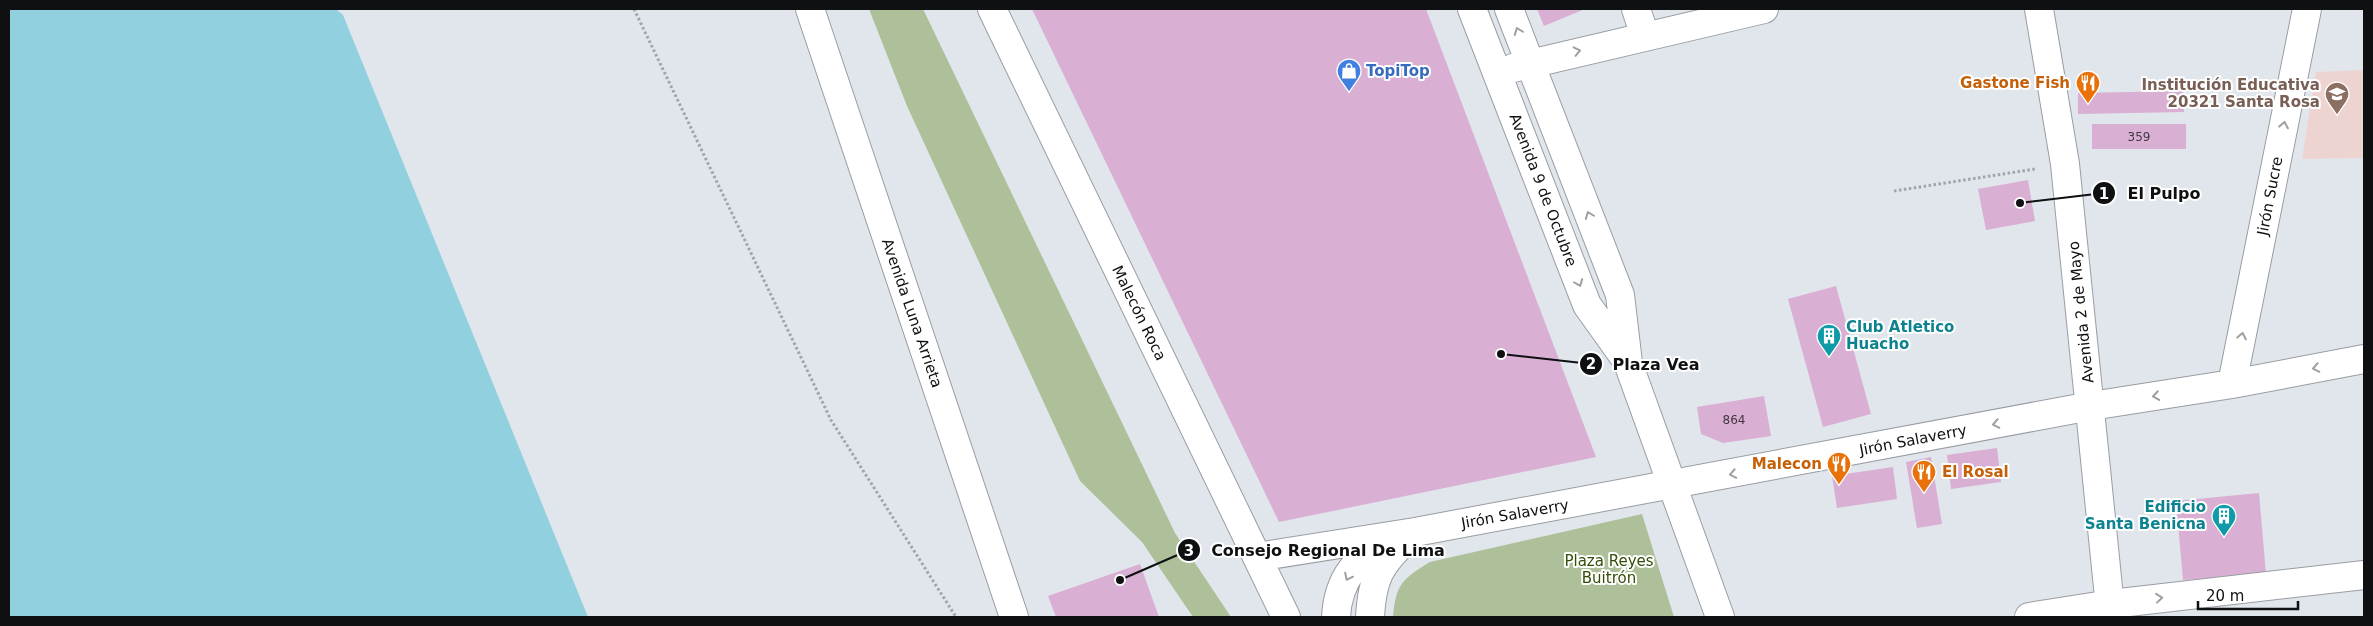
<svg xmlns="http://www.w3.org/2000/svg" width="2373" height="626" font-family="'DejaVu Sans',sans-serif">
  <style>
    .education { fill: #eed4d1 }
    .green { fill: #adc099 }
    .water { fill: #91d1df }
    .building { fill: #d9afd3 }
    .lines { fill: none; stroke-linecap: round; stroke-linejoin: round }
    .minor-casing { stroke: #999da3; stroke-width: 30 }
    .path { stroke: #a1a5aa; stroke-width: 3; stroke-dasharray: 2.5 2.5; stroke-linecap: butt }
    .minor { stroke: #fff; stroke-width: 28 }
    .oneway { stroke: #9f9fa0 }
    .labels { text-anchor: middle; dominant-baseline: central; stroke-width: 4; stroke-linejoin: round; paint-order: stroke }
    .number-label { font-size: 12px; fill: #423842 }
    .shop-label { font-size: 15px; font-weight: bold; fill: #366cbe; stroke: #fff; text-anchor: start }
    .food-label { font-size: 15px; font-weight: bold; fill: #c56008; stroke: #fff; text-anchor: end }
    .education-label { font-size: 15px; font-weight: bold; fill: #785e54; stroke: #fff; text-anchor: end }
    .street-label { font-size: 15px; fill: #0f1012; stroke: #fff }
    .culture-label { font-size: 15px; font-weight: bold; fill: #0d838f; stroke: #fff; text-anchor: start }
    .park-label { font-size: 15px; fill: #334d06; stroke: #fff }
    .leader { fill: none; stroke: #0f1012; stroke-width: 2 }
    .callout-dot { fill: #0f1012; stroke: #fff; stroke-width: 2 }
    .mark-label { font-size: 15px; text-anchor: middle; font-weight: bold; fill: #fff }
    .callout-label { font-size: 16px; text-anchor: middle; font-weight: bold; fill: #0f1012; stroke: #fff; stroke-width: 4; stroke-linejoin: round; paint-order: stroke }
  </style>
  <rect width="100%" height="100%" fill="#e1e5ec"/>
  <path class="education" d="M2364,70V158L2302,159L2316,72Z"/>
  <path class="green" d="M869,9H923L1175,533L1231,617H1193L1142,542L1080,481L907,106Z
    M1642,514L1674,617H1393C1396,584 1402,579 1430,562Z"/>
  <path class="water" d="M9,9H336L343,15L588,617H9Z"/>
  <path class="building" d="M1032,9H1426L1596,457L1279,522Z
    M1537,9H1585L1544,26Z
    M2183,91L2184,112L2078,114V93Z
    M2092,124H2186V149H2092Z
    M2028,180L2035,221L1986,230L1978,189Z
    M1836,286L1871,414L1823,427L1788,299Z
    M1764,396L1771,436L1723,443L1701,434L1697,407Z
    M1997,448L2001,482L1951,489L1947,455Z
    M1931,457L1942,524L1917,528L1906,462Z
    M1893,467L1897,499L1837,508L1832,476Z
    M2259,493L2266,574L2183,580L2176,501Z
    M1140,564L1159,617H1056L1048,596Z"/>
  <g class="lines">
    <defs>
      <path id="minor" d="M810,9L1014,617
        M992,9L1286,617
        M1472,9L1587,305L1627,361
        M1509,9L1620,295L1628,363L1720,617
        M1636,9L1645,36
        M2039,9L2065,164L2111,617
        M1513,68L1764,9
        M2232,384L2307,9
        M1257,557L1415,532L2091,406L2232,384L2364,359
        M1336,617C1338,579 1358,554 1393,540
        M1370,617C1372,578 1380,564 1408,538
        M2029,617L2111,604L2364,575"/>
    </defs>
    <use href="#minor" class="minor-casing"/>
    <path class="path" d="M634,9L831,420L956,617
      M1894,191L2035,169"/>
    <use href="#minor" class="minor"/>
  </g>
  <defs><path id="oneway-chevron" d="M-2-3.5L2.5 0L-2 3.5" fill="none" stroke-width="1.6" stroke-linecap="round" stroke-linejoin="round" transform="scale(1.25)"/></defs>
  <g class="oneway">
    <use href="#oneway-chevron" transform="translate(1518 31) rotate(-111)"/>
    <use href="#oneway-chevron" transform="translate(1577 51) rotate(-13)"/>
    <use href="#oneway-chevron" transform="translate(2284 125) rotate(-79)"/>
    <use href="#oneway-chevron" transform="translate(1589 215) rotate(-111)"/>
    <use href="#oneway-chevron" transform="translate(1579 283) rotate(69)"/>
    <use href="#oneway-chevron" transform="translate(2242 336) rotate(-79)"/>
    <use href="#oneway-chevron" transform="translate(2316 368) rotate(169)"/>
    <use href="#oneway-chevron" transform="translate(2156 396) rotate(171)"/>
    <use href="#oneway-chevron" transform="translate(1996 424) rotate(169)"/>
    <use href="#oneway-chevron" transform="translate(1733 474) rotate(169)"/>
    <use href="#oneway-chevron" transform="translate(1348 577) rotate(116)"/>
    <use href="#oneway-chevron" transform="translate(2159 598) rotate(-6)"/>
  </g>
  <defs>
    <symbol id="shop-pin" viewBox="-11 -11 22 30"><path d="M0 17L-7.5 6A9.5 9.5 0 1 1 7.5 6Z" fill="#3f7fe0" stroke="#fff"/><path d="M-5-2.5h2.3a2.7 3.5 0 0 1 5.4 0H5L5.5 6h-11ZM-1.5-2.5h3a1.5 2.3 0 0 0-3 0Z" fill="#fff"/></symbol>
    <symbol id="restaurant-pin" viewBox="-11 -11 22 30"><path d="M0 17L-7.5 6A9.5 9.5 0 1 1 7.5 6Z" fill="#e8710a" stroke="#fff"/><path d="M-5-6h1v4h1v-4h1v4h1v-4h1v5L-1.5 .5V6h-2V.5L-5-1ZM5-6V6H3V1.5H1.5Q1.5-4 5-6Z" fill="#fff"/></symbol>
    <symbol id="school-pin" viewBox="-11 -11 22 30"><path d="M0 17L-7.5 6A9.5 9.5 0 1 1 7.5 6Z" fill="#8d6e63" stroke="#fff"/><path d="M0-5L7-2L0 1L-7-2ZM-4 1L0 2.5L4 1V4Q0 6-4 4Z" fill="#fff"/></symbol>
    <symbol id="building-pin" viewBox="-11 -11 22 30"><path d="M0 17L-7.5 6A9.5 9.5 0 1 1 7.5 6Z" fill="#0f9aa8" stroke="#fff"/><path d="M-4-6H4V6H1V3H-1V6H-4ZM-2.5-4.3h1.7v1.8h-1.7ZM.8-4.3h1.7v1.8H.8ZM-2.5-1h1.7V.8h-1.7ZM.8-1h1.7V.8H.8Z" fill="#fff"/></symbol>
  </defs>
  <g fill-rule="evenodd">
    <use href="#shop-pin" x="1335" y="57" width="28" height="38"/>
    <use href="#restaurant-pin" x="2074" y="69" width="28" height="38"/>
    <use href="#school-pin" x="2323" y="80" width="28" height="38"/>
    <use href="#building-pin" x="1815" y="322" width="28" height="38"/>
    <use href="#restaurant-pin" x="1825" y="450" width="28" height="38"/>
    <use href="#restaurant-pin" x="1910" y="458" width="28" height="38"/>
    <use href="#building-pin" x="2210" y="502" width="28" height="38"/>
  </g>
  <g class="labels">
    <g class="number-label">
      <text x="2139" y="137">359</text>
      <text x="1734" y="420">864</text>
    </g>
    <g class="shop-label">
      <text x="1366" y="71">TopiTop</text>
    </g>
    <g class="food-label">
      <text x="2070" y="83">Gastone Fish</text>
      <text x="1822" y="464">Malecon</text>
      <text x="1942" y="472" text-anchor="start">El Rosal</text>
    </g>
    <g class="education-label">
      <text x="2320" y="85">Institución Educativa<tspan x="2320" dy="17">20321 Santa Rosa</tspan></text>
    </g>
    <g class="street-label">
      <text transform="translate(1543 190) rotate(69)">Avenida 9 de Octubre</text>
      <text transform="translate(2270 196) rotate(-79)">Jirón Sucre</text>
      <text transform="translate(2081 312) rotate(-96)">Avenida 2 de Mayo</text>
      <text transform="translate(912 313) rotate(71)">Avenida Luna Arrieta</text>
      <text transform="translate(1139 313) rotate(64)">Malecón Roca</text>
      <text transform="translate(1913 440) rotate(-11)">Jirón Salaverry</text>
      <text transform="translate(1515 514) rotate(-10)">Jirón Salaverry</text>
    </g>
    <g class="culture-label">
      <text x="1846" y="327">Club Atletico<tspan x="1846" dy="17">Huacho</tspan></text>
      <text x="2206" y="507" text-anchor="end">Edificio<tspan x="2206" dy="17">Santa Benicna</tspan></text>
    </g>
    <g class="park-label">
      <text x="1609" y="561">Plaza Reyes<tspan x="1609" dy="17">Buitrón</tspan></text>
    </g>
  </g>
  <path class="leader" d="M2020 203L2104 193M1501 354L1591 364M1120 580L1189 550"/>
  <g class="callout-dot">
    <circle cx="2020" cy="203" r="5"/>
    <circle cx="1501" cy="354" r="5"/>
    <circle cx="1120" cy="580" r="5"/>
    <circle cx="2104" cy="193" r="12"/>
    <circle cx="1591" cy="364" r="12"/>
    <circle cx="1189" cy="550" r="12"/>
  </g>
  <g class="mark-label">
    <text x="2104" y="199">1</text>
    <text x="1591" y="369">2</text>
    <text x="1189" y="556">3</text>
  </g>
  <g class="callout-label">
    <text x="2164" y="199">El Pulpo</text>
    <text x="1656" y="370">Plaza Vea</text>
    <text x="1328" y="556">Consejo Regional De Lima</text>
  </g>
  <rect width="2373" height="626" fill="none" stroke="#0f1012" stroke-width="20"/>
  <path d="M2198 601v8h100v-8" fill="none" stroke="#0f1012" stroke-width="2.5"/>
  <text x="2206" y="601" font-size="15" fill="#0f1012" stroke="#ffffff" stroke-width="4" paint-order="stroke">20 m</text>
</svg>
